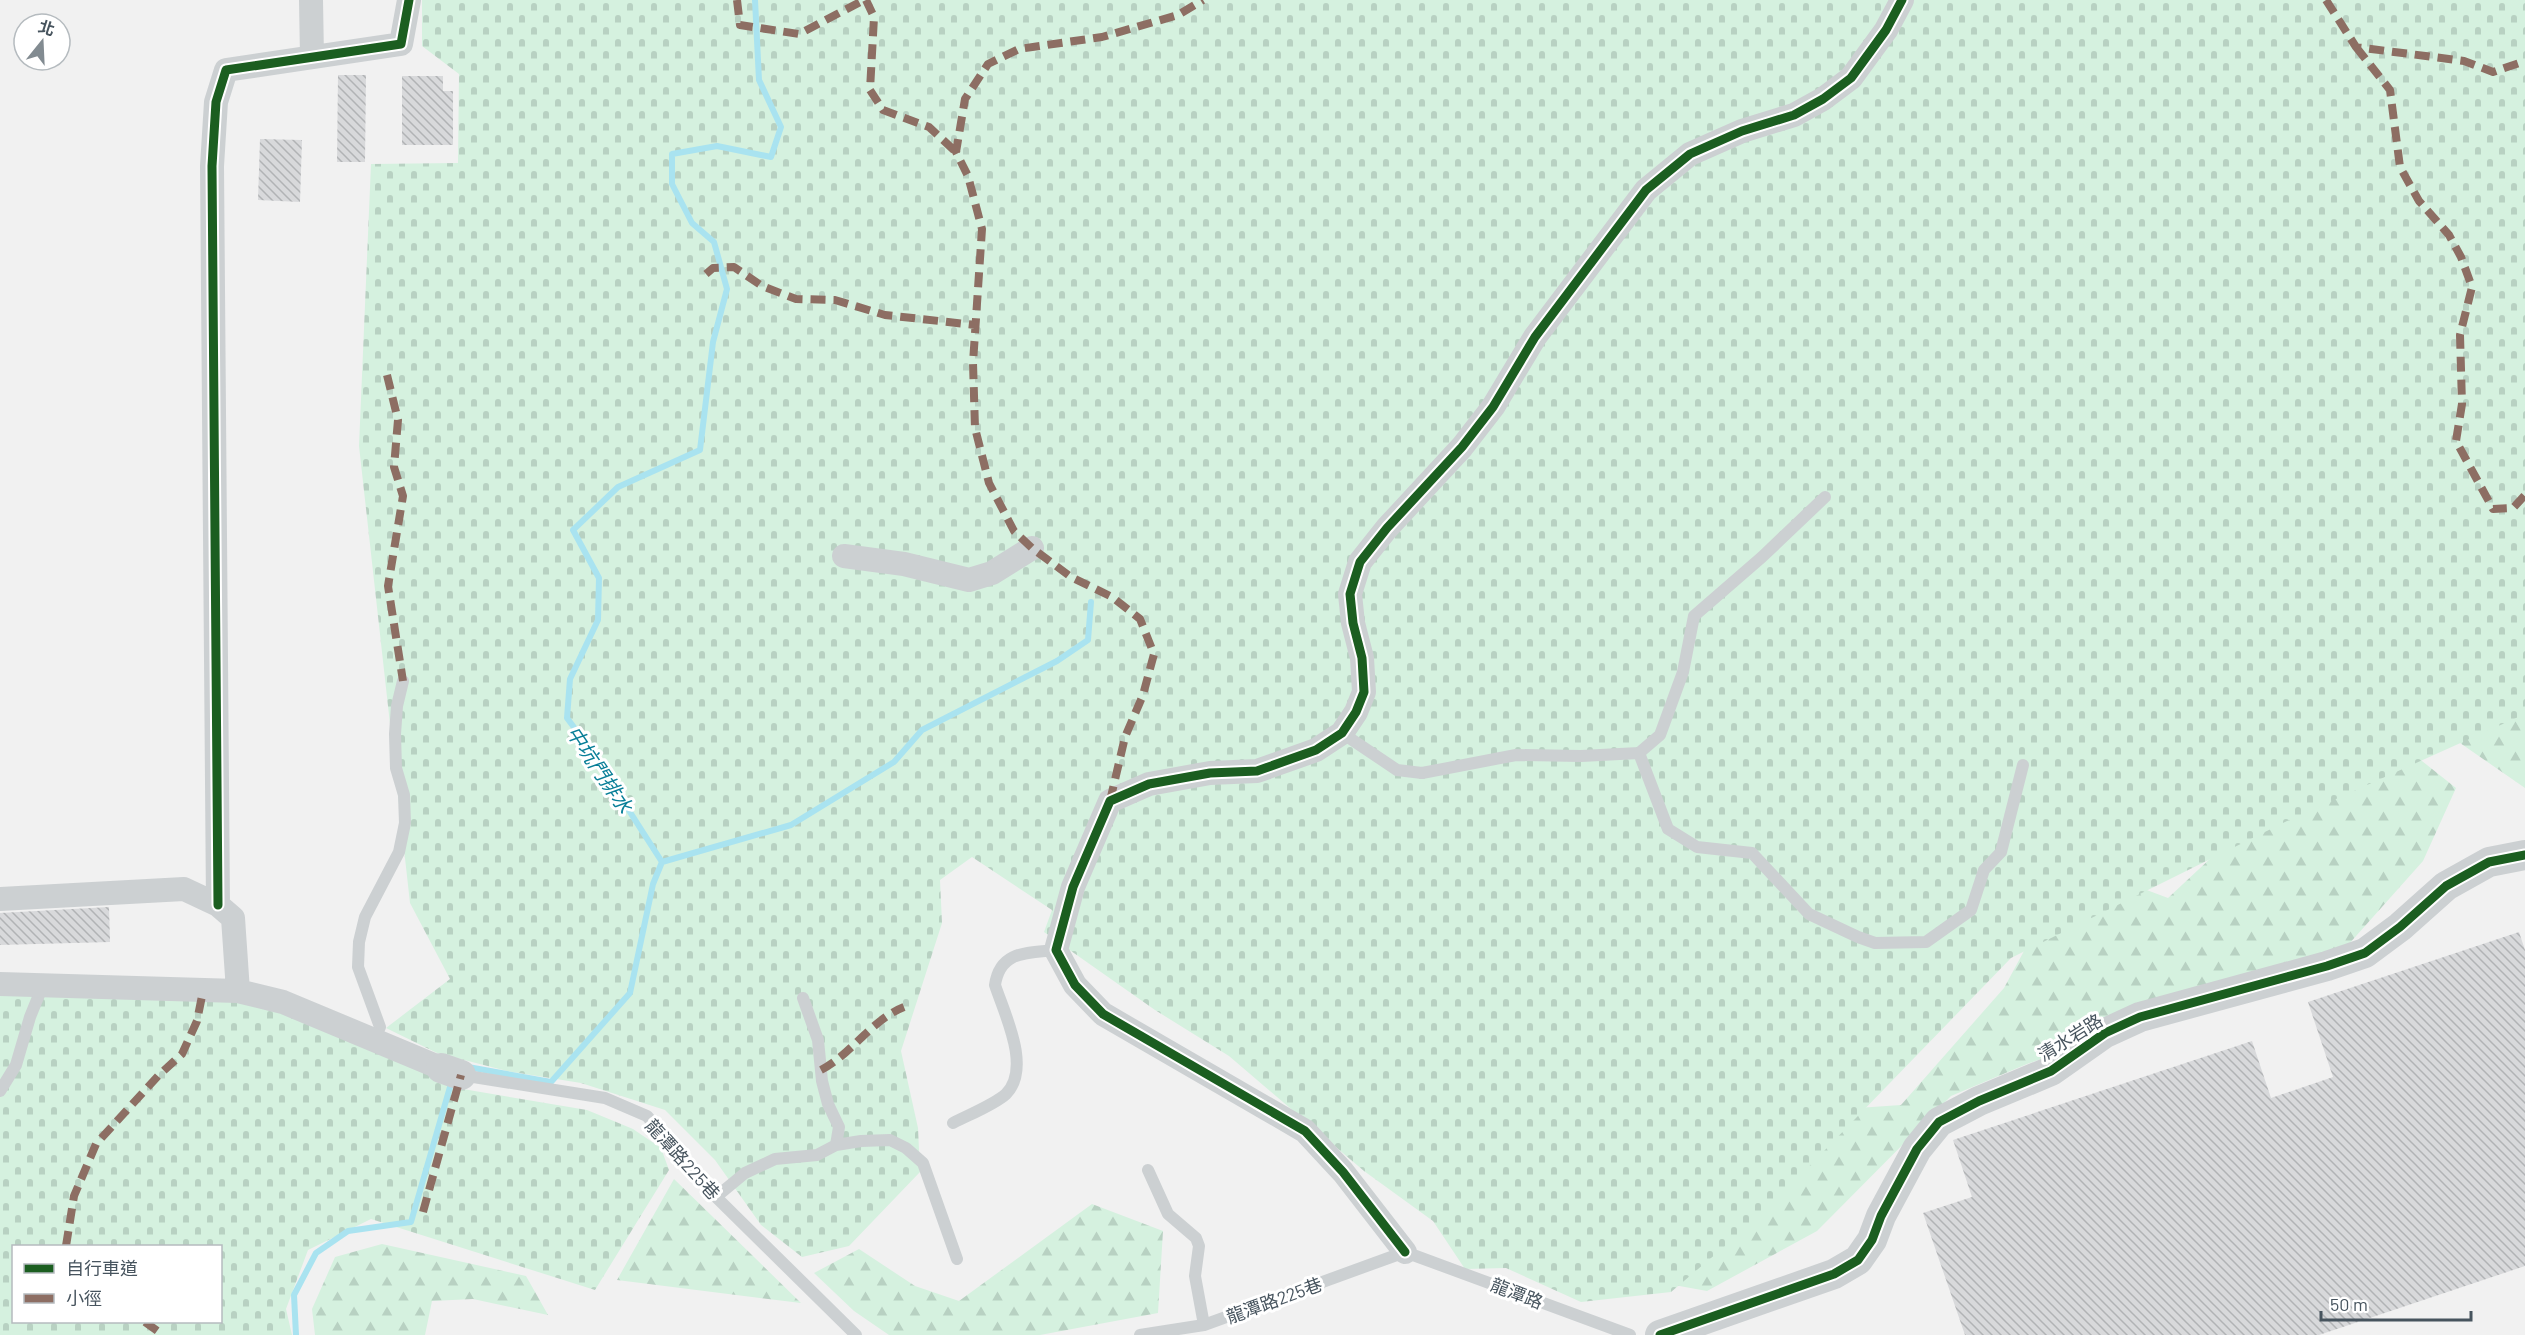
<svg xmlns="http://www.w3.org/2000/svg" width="2525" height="1335" font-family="Barlow,'Noto Sans TC',sans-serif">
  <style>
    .forest { fill: url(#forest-firs) }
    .cemetery { fill: url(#cemetery-stones); fill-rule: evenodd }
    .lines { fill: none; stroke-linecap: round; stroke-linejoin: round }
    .stream { stroke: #a9e3f0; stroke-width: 6 }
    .building { fill: url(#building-back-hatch) }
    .service { stroke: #ccd0d2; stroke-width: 12 }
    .minor { stroke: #ccd0d2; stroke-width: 24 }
    .tertiary { stroke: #ccd0d2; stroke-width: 30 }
    .quiet { stroke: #8d6e63; stroke-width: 8; stroke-dasharray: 15 8; stroke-linecap: butt }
    .cycleway-casing { stroke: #fff; stroke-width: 13 }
    .cycleway { stroke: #1b5e20; stroke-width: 9 }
    .labels { text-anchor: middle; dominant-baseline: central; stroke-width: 6; stroke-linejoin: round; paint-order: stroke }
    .street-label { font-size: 18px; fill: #47545e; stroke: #fff }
    .water-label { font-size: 20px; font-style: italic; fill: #097f98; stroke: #fff }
  </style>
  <defs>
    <pattern id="forest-firs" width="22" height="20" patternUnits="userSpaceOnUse" patternTransform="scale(1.5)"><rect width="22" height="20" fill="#d5f1df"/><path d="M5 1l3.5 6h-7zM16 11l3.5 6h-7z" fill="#b8d1c2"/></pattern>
    <pattern id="cemetery-stones" width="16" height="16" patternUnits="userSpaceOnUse" patternTransform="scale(1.5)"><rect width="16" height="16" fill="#d5f1df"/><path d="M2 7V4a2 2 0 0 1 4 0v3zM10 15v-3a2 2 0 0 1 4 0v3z" fill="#b8d1c2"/></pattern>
    <pattern id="building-back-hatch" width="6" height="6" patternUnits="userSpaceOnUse" patternTransform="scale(1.5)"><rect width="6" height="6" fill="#d8d9db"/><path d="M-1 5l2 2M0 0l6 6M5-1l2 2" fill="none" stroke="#b1b3b5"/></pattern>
  </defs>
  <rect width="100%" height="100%" fill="#f1f1f1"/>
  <path class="forest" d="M2525,667V788L2385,691Z
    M2364,715L2456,788L2423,861L2340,954L2027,1064L1951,1096L1817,1231L1707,1291L1558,1264L1799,1112L1901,1105L2004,988L2072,862L2168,898Z
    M674,1179L801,1303L617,1280Z
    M1092,1204L1163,1231L1158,1313L1040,1335H889L854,1311L814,1273L859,1249L915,1286L959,1301Z
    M382,1244L526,1276L548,1315L473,1299L432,1301L425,1335H315L312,1309L335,1257Z"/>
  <path class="cemetery" d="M422,0H2525V714L2287,821L2011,958L1764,1213L1671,1292L1581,1302L1506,1268L1465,1269L1433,1221L1364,1171L1229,1056L1155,1010L1044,932L1052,910L972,857L940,880L942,923L901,1051L918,1128L920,1172L849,1246L802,1257L761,1225L715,1160L665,1110L581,1083L507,1071L437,1053L386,1028L450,979L410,903L359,446L371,164L458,163L459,74L422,46Z
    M0,984L270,996L457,1088L587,1110L633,1129L661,1148L669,1170L595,1290L371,1219L308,1250L286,1309L292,1335H0ZM14,1246H220V1322H14Z"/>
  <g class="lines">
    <path class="stream" d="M662,862L791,825L894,762L922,730L1057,661L1088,640L1091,602
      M468,1067L551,1082L630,993L653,884L662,862L585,742L567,718L570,679L598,620L599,578L573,530L618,487L700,450L713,342L727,289L714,242L692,223L672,184V154L717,146L771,157L781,127L759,80L755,0
      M296,1335L294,1295L316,1253L348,1231L411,1222L452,1080"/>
  </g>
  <path class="building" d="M338,75H366L365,162H337Z
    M402,76H443V91H453V145H402Z
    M260,139L302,140L300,202L258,200Z
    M109,907L110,942L0,945V913Z
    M2519,932L2525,950V1266L2319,1335H1965L1923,1213L1972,1197L1953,1140L2252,1041L2271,1098L2333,1077L2308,1002Z"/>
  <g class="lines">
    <path class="service" d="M1342,733L1397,770L1422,773L1516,755L1581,756L1639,753L1660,735L1683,672L1694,616L1762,557L1825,497
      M1639,753L1668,829L1697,847L1752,853L1809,914L1858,937L1875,943L1926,942L1971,910L1984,870L2001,852L2023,765
      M374,1041L380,1027L358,967L359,942L365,917L399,852L405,823L404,795L396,768L395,734L397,706L403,681
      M461,1075L605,1098L647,1116L716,1197L856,1335
      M0,1091L16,1065L30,1017L43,985
      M953,1123C968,1115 994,1105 1006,1094C1032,1068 1004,1013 995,985C1000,950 1028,953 1056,950
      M836,1145L861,1141L890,1140L906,1148L923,1163L957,1259
      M1148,1170L1168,1214L1196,1238L1199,1246L1195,1276L1204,1325
      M716,1197L745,1173L775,1159L817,1155L836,1145L839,1127L828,1104L822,1081L818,1040L803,998
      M1140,1335L1204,1325L1405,1252L1630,1335"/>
    <path class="minor" d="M311,0L312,57
      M844,556L904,564L969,580L992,573L1032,548
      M0,899L184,889L218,905L233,918L238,991
      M218,905L212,166L216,102L226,70L401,44L409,0
      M0,984L238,991L283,1002L441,1068
      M1405,1252L1343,1172L1305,1131L1103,1014L1075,985L1056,950L1073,887L1110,801L1149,784L1210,773L1257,771L1316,750L1342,733L1356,712L1364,692L1362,658L1353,623L1350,594L1360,562L1387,528L1462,447L1493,407L1535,337L1646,190L1690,154L1742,131L1794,115L1823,99L1851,78L1886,30L1902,0"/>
    <path class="tertiary" d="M441,1068L461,1075
      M1660,1335L1834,1274L1858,1260L1872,1240L1881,1216L1917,1149L1939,1122L1979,1101L2051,1071L2105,1033L2140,1017L2327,966L2365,953L2400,927L2446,886L2489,862L2525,855"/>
    <path class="quiet" d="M737,0L740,25L799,34L864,0
      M866,0L874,17L870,90L883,110L929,127L956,152
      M2326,0L2356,47L2464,61L2493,72L2525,61
      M2356,47L2390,90L2400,167L2419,201L2449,235L2461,257L2472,287L2460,335L2462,404L2456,441L2493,509L2513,508L2525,495
      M706,274L713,268L734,267L762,286L796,299L835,300L885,315L975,325
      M387,375L398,420L394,467L403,496L388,586L403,681
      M1110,801L1125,737L1143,695L1154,654L1140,619L1112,597L1071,577L1032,548L1014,531L989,483L975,428L973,363L982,229L968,176L956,152L965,99L988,64L1019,49L1102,37L1178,15L1203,0
      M821,1070C852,1054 871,1020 904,1007
      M423,1212L461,1075
      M66,1246L74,1196L96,1144L158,1076L182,1054L197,1021L203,991
      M145,1322L163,1335"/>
    <defs>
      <path id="cycleway" d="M218,905L212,166L216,102L226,70L401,44L409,0
        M1405,1252L1343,1172L1305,1131L1103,1014L1075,985L1056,950L1073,887L1110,801L1149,784L1210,773L1257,771L1316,750L1342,733L1356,712L1364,692L1362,658L1353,623L1350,594L1360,562L1387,528L1462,447L1493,407L1535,337L1646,190L1690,154L1742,131L1794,115L1823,99L1851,78L1886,30L1902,0
        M1660,1335L1834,1274L1858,1260L1872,1240L1881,1216L1917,1149L1939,1122L1979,1101L2051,1071L2105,1033L2140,1017L2327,966L2365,953L2400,927L2446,886L2489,862L2525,855"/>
    </defs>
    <use href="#cycleway" class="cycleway-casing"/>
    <use href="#cycleway" class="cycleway"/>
  </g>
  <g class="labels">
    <g class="street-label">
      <text transform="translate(2070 1037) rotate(-32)">清水岩路</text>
      <text transform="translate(683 1159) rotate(48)">龍潭路225巷</text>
      <text transform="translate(1517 1293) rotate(21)">龍潭路</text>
      <text transform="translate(1274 1300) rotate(-20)">龍潭路225巷</text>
    </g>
    <g class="water-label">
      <text transform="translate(600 769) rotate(56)">中坑門排水</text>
    </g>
  </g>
  <rect x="12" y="1245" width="210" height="78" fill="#ffffff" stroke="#b5bbbf" stroke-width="1.5"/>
  <rect x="24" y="1264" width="30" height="9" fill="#1b5e20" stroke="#b5bbbf" stroke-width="1.5"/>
  <text x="66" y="1275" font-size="18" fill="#47545e">自行車道</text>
  <rect x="24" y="1294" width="30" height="9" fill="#8d6e63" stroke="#b5bbbf" stroke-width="1.5"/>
  <text x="66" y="1305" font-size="18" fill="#47545e">小徑</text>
  <g transform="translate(42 42) rotate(18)"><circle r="28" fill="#ffffff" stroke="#b5bbbf" stroke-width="1.5"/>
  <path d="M0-4.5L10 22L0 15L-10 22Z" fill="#828b91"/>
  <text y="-9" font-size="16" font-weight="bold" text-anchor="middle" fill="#47545e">北</text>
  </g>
  <path d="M2321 1311v9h150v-9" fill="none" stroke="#47545e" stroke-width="3"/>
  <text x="2330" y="1311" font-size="18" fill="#47545e" stroke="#ffffff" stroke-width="4.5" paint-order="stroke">50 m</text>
</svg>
